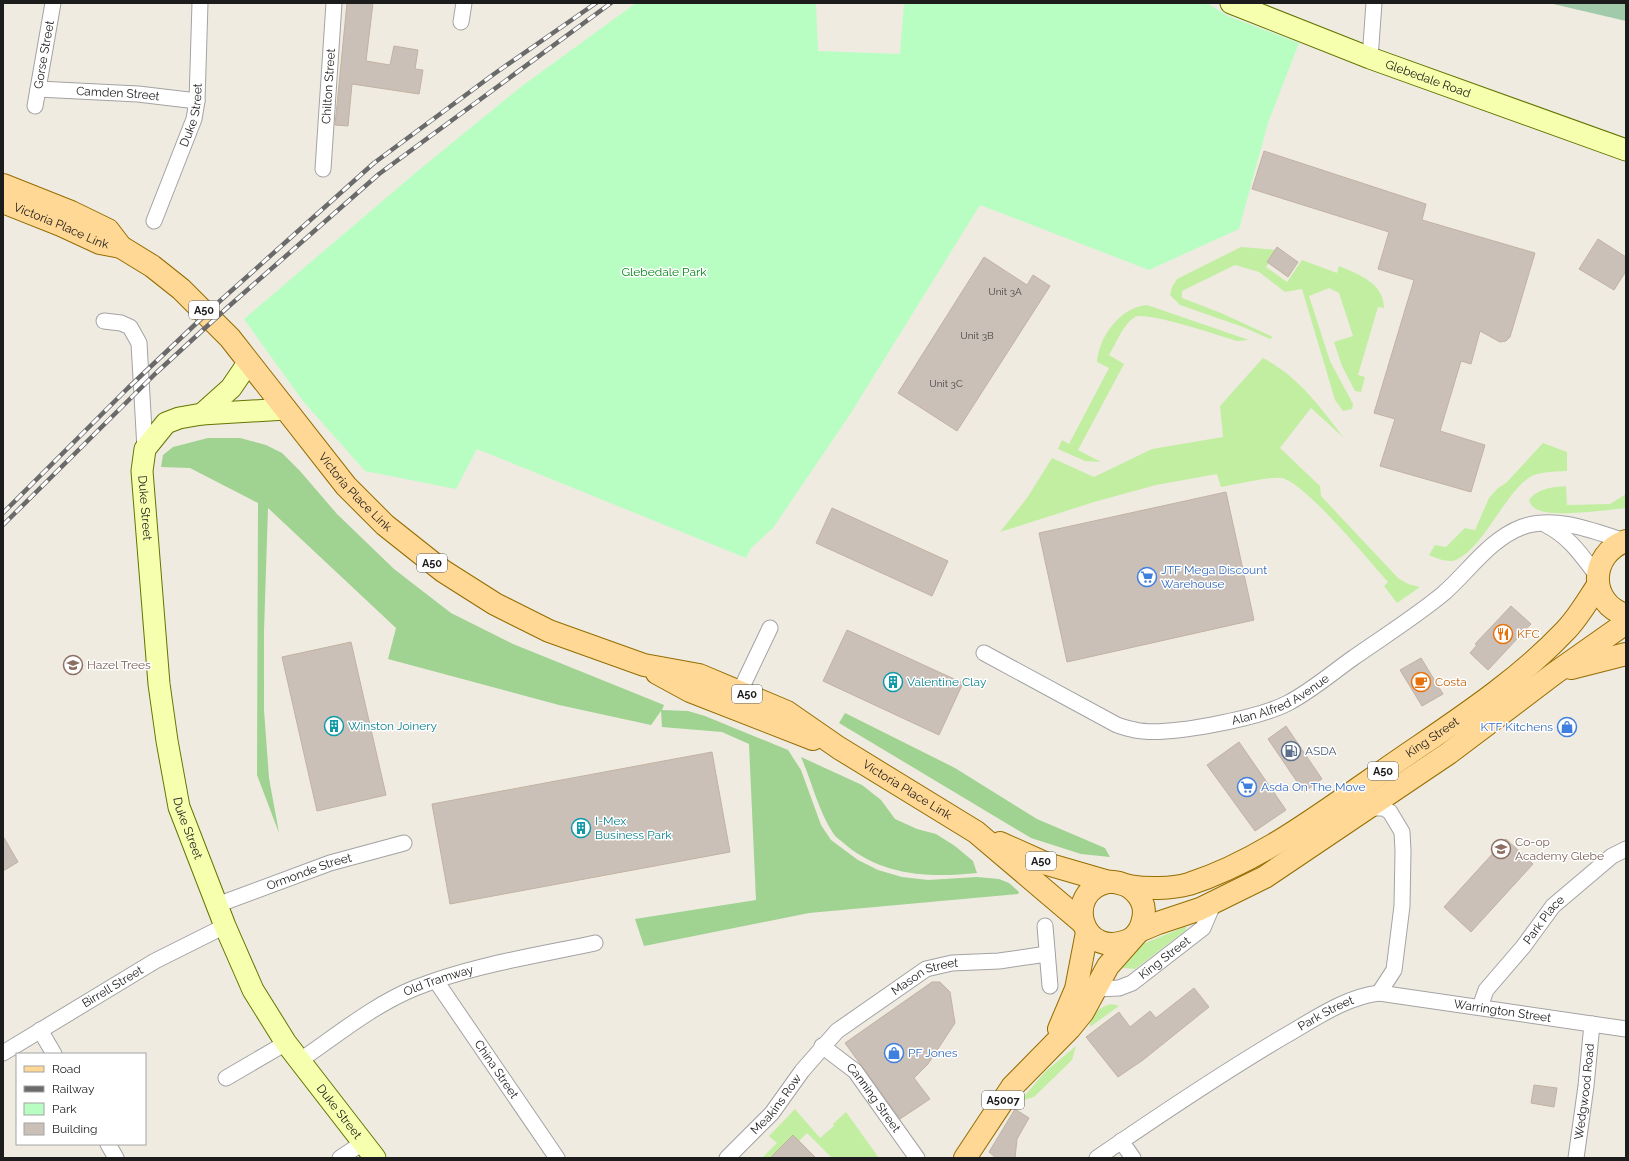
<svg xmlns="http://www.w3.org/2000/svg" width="1629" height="1161" font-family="Raleway,sans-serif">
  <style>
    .grass { fill: #c2eea1 }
    .forest { fill: #a0d291 }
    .cemetery { fill: #a0caa9 }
    .park { fill: #b8fec2 }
    .building { fill: #cbc0b7; stroke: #c2b2a2 }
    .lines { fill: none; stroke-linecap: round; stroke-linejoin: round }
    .street-casing { stroke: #a3a3a3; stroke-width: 17 }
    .secondary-casing { stroke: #627600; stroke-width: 23 }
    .primary-casing { stroke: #946d00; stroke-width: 24 }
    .street { stroke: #fff; stroke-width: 15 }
    .secondary { stroke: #f6ffae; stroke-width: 21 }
    .primary { stroke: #ffd895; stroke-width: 22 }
    .rail-casing { stroke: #6a6a6a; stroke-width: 4.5 }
    .rail { stroke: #fff; stroke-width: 3; stroke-dasharray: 9; stroke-linecap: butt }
    .labels { text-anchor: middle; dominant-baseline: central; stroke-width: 3; stroke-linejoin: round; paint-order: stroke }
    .number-label { font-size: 10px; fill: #484543 }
    .shield { fill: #fff; stroke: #606060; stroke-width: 1 }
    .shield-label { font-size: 11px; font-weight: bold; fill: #1c1c1c }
    .street-label { font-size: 12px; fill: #1c1c1c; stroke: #fff }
    .park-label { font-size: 12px; fill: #018315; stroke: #fff }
    .shop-label { font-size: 12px; fill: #366cbe; stroke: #fff; text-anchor: start }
    .food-label { font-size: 12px; fill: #c56008; stroke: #fff; text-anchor: start }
    .education-label { font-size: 12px; fill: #785e54; stroke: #fff; text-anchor: start }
    .culture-label { font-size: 12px; fill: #0d838f; stroke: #fff; text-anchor: start }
    .service-label { font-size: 12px; fill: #4e5e75; stroke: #fff; text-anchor: start }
  </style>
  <rect width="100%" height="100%" fill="#efebe1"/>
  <path class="grass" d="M1241,247L1277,250L1266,267L1287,282L1302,260L1337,273L1339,266C1358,274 1384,283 1384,308L1378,307L1358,375L1365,377L1361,392L1355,391L1342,366L1334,342L1353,336L1339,293L1329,288L1309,296L1330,361L1353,404L1352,409L1343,411L1335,400L1302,289L1285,292L1259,272L1235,265L1182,291V298L1221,313L1273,337L1270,339L1243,327L1180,305L1170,295L1172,287L1177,279Z
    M1147,305L1249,340L1237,341C1220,336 1147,311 1135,317C1123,324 1116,344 1109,355L1124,364L1078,450L1101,462L1085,461L1058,449L1062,440L1069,444L1109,368L1097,362C1099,337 1120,307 1147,305Z
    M1263,358C1299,377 1320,407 1344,438L1311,408L1280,448L1320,486L1321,496L1398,578L1408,584L1420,587L1397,603L1384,586L1388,582C1370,562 1304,481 1281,478C1272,476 1233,485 1221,487L1217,474L1156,485L1094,502L1000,532L1027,498L1052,458L1094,477L1152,449L1223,437L1220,406Z
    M1543,443L1567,452V471C1555,472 1540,471 1530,477C1504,494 1484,547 1456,560C1447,563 1436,558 1429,555L1435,545L1446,547L1465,528L1475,530L1489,498L1497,489L1507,482Z
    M1566,486L1567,505L1610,504L1626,494V508C1607,510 1551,518 1536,509C1532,507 1530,504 1529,500C1538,488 1553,487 1566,486Z
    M1184,927H1186V930L1135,969L1115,967L1138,946Z
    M1112,1004L1119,1006L1090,1027C1090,1015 1100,1006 1112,1004Z
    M1076,1046L1072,1060L1034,1097L1020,1101L1046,1071Z
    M795,1109L820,1138L834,1126L833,1124L846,1112L879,1158H832L807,1133L799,1141L793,1135L770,1158H762L777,1143L769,1136Z"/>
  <path class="forest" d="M208,438H240L266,445L282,453L300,471L337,514L394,569L451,613L513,644L664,705L662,710L688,711L705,716L788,750L801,770L821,825L831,840L858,860L878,870L902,877L928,880L977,877L999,879L1009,883L1019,892L1018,894L809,913L644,946L635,919L756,900L749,744L722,732L662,727L661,711L651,725L559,705L388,659L396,628L268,508L264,631V710L269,778L279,833L257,775L258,503L190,468L161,467L163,455L173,447Z
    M845,713L955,768L1037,819L1105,848L1110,857L1081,854L1031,838L839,723Z
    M801,757L862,785L881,800L895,819L917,829L936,834L955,846L973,861L977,873C931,878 883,876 846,845C842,841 836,838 833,833C818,810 812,782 801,757Z"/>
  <path class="cemetery" d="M1549,3H1626V21Z"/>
  <path class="park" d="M636,3H816L818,51L900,54L904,3H1207L1228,16L1299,43L1268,123L1239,229L1149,270L980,205L849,416L773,528L751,548L746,558L477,449L456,489L365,471L303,401L244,319L420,169L522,86Z"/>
  <path class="building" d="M347,3H373L366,61L390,65L394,46L418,50L415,69L423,70L419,94L352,84L348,126L335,125Z
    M1264,151L1426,204L1422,220L1535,253L1510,337L1506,341L1500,342L1480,331L1471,364L1461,361L1440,431L1485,445L1471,492L1380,466L1395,419L1374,413L1414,280L1378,269L1389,232L1252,189Z
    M1598,239L1626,257V271L1614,290L1579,269Z
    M1277,247L1298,262L1288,277L1267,262Z
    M984,257L1027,285L1033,275L1050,286L957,431L898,393Z
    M1226,492L1254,620L1067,662L1039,533Z
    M832,508L948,561L932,596L816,543Z
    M1511,606L1531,624L1488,670L1470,653L1477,645L1475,644Z
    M847,630L963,683L939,735L823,681Z
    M351,642L386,795L317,811L282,657Z
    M1421,658L1443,694L1422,706L1400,670Z
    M1286,726L1322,779L1304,792L1268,739Z
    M1239,742L1286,810L1255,831L1207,765Z
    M712,752L730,852L450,904L432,804Z
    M3,836L18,862L3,871Z
    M1506,839L1533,864L1471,932L1444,907Z
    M932,982H940L950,992L955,1023L928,1064L914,1078L930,1099L900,1119L845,1043Z
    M1194,988L1209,1007L1143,1060L1118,1077L1086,1037L1119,1012L1130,1027L1150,1011L1156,1018Z
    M1534,1085L1557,1088L1554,1107L1531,1103Z
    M1015,1109L1029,1118L1017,1139L1015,1158H996L989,1152Z
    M793,1135L816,1158H770Z"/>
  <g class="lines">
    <defs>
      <g id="street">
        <path d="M461,22L464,3"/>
        <path d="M1370,58L1374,3"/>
        <path id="s1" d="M38,89L138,94L197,101"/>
        <path id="s2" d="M35,106L53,3"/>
        <path id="s3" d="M323,169L334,3"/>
        <path id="s4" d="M154,221L194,119L197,101L200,3"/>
        <path d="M104,321L121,323L130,327L139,343L145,449"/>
        <path d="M1546,525C1570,537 1582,556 1598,577"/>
        <path id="s5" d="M984,653L1117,725C1123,727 1129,729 1135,730C1167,737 1259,718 1288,703C1311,691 1332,673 1353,658C1383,637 1415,617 1444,593C1469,571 1490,539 1522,527C1556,515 1593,531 1625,541"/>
        <path d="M740,691L770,628"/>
        <path d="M1367,808H1384L1390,812L1402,832L1403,851L1402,906L1394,970L1379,993"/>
        <path id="s6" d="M217,905L330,863L404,843"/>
        <path d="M1045,926L1050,986"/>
        <path id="s7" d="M436,981L557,1158"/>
        <path id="s8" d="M1096,989L1119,988L1132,983L1203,928L1214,902"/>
        <path id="s9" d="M1480,1007L1486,990L1523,947L1553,906L1612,856L1626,849"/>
        <path d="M40,1030L54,1054"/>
        <path id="s10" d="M822,1046L855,1071L917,1158"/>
        <path id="s11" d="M3,1053L155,961L225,926"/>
        <path id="s12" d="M299,1061C336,1036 373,1005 415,988C472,965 535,956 595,943"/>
        <path d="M226,1078L286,1043"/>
        <path d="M1121,1141L1133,1158"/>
        <path d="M108,1144L116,1158"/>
        <path d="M340,1158L364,1142"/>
        <path id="s13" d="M727,1158L772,1113L802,1071L837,1031L926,969L952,963L999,961L1047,954"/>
        <path id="s14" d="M1097,1158C1158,1116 1219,1075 1283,1037C1313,1020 1345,997 1379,993L1626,1029"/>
        <path id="s15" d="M1576,1158L1586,1086L1592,1024"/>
      </g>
      <g id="secondary">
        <path id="s16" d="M1231,3L1370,58L1626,150"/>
        <path id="s17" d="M286,409L202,414L179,418L166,423L145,449L142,471L159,684L167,741L179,807L225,926L253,990L286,1043L375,1158"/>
        <path d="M202,414L231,388L248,363"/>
      </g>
      <g id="primary">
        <path id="s18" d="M3,185L71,212L108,230L121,247L152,266L181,289L230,338L346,486L385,525L443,571L495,604L549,631L644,665L699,675L787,712L839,748L976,832L1082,922"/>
        <path id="s19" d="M3,202L61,225L100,243L121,247"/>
        <path d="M1626,541C1589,554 1588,603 1626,615"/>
        <path d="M1571,668L1626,654"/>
        <path d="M657,673L690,691L813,739"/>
        <path d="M1000,843L1047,864L1109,882"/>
        <path d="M1128,886C1145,898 1148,912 1139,931"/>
        <path id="s20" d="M1131,939C1081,963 1062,891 1108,882C1116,881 1121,884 1129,886C1147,889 1171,889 1189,884C1260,861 1319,815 1379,774C1443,729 1511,688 1565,631C1578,618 1588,600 1598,585"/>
        <path d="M1059,1029L1076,989L1087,932"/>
        <path d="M965,1158L1012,1087L1070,1028L1083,1012L1108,966L1139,931L1158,923L1200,909L1265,877L1449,753L1555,673L1626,623"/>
      </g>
    </defs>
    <use href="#street" class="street-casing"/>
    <use href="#secondary" class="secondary-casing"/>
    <use href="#primary" class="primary-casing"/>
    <use href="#street" class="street"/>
    <use href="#secondary" class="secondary"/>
    <use href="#primary" class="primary"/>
    <defs>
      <path id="rail" d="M3,513L128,388L221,300L374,163L494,74L596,3
        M3,525L156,373L228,307L379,174L611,3"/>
    </defs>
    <use href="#rail" class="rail-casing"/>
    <use href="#rail" class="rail"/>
  </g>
  <defs>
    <symbol id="supermarket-ring" viewBox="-11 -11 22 22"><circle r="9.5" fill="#fff" stroke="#3f7fe0" stroke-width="1.5"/><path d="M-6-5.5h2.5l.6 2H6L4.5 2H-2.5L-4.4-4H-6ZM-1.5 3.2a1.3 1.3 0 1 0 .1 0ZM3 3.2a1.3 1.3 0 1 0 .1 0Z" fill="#3f7fe0"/></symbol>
    <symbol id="restaurant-ring" viewBox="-11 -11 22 22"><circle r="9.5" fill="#fff" stroke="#e8710a" stroke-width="1.5"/><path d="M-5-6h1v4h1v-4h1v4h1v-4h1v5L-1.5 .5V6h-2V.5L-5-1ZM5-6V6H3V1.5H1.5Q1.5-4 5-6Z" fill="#e8710a"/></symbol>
    <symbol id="school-ring" viewBox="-11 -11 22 22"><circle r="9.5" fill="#fff" stroke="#8d6e63" stroke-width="1.5"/><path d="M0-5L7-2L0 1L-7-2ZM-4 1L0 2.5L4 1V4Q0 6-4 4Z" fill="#8d6e63"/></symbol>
    <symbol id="building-ring" viewBox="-11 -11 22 22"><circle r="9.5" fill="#fff" stroke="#0f9aa8" stroke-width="1.5"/><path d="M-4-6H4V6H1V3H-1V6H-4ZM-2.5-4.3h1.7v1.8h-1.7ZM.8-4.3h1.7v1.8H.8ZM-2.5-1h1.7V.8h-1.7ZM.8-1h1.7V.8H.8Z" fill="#0f9aa8"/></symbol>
    <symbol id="cafe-ring" viewBox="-11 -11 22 22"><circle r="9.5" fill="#fff" stroke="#e8710a" stroke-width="1.5"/><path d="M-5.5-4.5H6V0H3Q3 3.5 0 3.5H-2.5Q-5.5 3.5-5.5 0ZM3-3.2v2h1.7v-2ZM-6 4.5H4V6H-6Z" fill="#e8710a"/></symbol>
    <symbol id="shop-ring" viewBox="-11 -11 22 22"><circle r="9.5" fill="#fff" stroke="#3f7fe0" stroke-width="1.5"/><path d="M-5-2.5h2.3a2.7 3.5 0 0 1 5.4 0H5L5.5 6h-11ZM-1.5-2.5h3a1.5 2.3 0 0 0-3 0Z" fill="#3f7fe0"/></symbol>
    <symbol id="fuel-ring" viewBox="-11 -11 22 22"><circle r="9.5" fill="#fff" stroke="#5c6f8a" stroke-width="1.5"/><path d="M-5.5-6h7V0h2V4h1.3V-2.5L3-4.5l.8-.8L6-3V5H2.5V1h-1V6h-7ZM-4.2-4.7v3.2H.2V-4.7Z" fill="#5c6f8a"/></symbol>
  </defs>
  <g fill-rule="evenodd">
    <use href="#supermarket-ring" x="1136" y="566" width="22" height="22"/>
    <use href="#restaurant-ring" x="1492" y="623" width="22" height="22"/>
    <use href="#school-ring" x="62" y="654" width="22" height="22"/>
    <use href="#building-ring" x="882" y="671" width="22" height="22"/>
    <use href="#cafe-ring" x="1410" y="671" width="22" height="22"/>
    <use href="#building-ring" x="323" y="715" width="22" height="22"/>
    <use href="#shop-ring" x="1556" y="716" width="22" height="22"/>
    <use href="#fuel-ring" x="1280" y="740" width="22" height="22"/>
    <use href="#supermarket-ring" x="1236" y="776" width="22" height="22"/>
    <use href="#building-ring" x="570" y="817" width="22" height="22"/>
    <use href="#school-ring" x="1490" y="838" width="22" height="22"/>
    <use href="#shop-ring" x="883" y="1042" width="22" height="22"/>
  </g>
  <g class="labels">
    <g class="number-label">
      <text x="1005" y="291">Unit 3A</text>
      <text x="977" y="335">Unit 3B</text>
      <text x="946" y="383">Unit 3C</text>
    </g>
    <g class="shield">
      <rect x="189" y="301" width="30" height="18" rx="3"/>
      <rect x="417" y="554" width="30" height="18" rx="3"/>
      <rect x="732" y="685" width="30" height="18" rx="3"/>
      <rect x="1368" y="762" width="30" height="18" rx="3"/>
      <rect x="1026" y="852" width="30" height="18" rx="3"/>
      <rect x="982" y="1091" width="42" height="18" rx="3"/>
    </g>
    <g class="shield-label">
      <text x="204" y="310">A50</text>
      <text x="432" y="563">A50</text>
      <text x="747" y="694">A50</text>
      <text x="1383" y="771">A50</text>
      <text x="1041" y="861">A50</text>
      <text x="1003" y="1100">A5007</text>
    </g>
    <g class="street-label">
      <text stroke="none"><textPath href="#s2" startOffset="52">Gorse Street</textPath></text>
      <text stroke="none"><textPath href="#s16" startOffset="211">Glebedale Road</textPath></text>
      <text stroke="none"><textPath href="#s3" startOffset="83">Chilton Street</textPath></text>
      <text stroke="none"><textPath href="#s1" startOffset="80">Camden Street</textPath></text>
      <text stroke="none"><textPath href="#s4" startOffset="113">Duke Street</textPath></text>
      <text stroke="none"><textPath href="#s19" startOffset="63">Victoria Place Link</textPath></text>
      <text stroke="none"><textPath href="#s18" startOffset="477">Victoria Place Link</textPath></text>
      <text stroke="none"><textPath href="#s17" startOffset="214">Duke Street</textPath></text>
      <text stroke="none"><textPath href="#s5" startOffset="321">Alan Alfred Avenue</textPath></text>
      <text stroke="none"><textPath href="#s20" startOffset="479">King Street</textPath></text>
      <text stroke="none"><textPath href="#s18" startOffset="1113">Victoria Place Link</textPath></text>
      <text stroke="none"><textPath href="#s17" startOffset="538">Duke Street</textPath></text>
      <text stroke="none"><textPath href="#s6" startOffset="98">Ormonde Street</textPath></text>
      <text stroke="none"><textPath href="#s9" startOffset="109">Park Place</textPath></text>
      <text stroke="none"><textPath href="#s8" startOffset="78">King Street</textPath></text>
      <text stroke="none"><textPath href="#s13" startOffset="273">Mason Street</textPath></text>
      <text stroke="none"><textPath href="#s12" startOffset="162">Old Tramway</textPath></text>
      <text stroke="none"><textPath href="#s11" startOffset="128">Birrell Street</textPath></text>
      <text stroke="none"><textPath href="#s14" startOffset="453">Warrington Street</textPath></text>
      <text stroke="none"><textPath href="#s14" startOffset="271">Park Street</textPath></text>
      <text stroke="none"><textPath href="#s7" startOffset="107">China Street</textPath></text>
      <text stroke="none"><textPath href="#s15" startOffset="67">Wedgwood Road</textPath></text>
      <text stroke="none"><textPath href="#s10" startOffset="74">Canning Street</textPath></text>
      <text stroke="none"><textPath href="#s13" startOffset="73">Meakins Row</textPath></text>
      <text stroke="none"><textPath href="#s17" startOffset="862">Duke Street</textPath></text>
    </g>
    <g class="park-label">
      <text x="664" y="272">Glebedale Park</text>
    </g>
    <g class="shop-label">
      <text x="1161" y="570">JTF Mega Discount<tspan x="1161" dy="14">Warehouse</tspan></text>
      <text x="1553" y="727" text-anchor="end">KTF Kitchens</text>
      <text x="1261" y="787">Asda On The Move</text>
      <text x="908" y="1053">PF Jones</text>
    </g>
    <g class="food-label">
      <text x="1517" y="634">KFC</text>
      <text x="1435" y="682">Costa</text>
    </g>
    <g class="education-label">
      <text x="87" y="665">Hazel Trees</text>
      <text x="1515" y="842">Co-op<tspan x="1515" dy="14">Academy Glebe</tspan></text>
    </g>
    <g class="culture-label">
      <text x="907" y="682">Valentine Clay</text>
      <text x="348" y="726">Winston Joinery</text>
      <text x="595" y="821">I-Mex<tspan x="595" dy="14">Business Park</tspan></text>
    </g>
    <g class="service-label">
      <text x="1305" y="751">ASDA</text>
    </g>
  </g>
  <rect width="1629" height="1161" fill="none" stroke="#1c1c1c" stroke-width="8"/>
  <rect x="16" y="1053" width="130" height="92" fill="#ffffff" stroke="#a4a4a4"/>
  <rect x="24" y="1066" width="20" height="6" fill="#ffd895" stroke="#a4a4a4"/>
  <text x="52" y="1073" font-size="12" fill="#1c1c1c">Road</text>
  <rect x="24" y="1086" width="20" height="6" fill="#6a6a6a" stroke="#a4a4a4"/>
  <text x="52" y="1093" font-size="12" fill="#1c1c1c">Railway</text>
  <rect x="24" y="1103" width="20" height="12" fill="#b8fec2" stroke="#a4a4a4"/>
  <text x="52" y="1113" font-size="12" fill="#1c1c1c">Park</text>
  <rect x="24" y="1123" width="20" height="12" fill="#cbc0b7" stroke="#a4a4a4"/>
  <text x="52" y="1133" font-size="12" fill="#1c1c1c">Building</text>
</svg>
